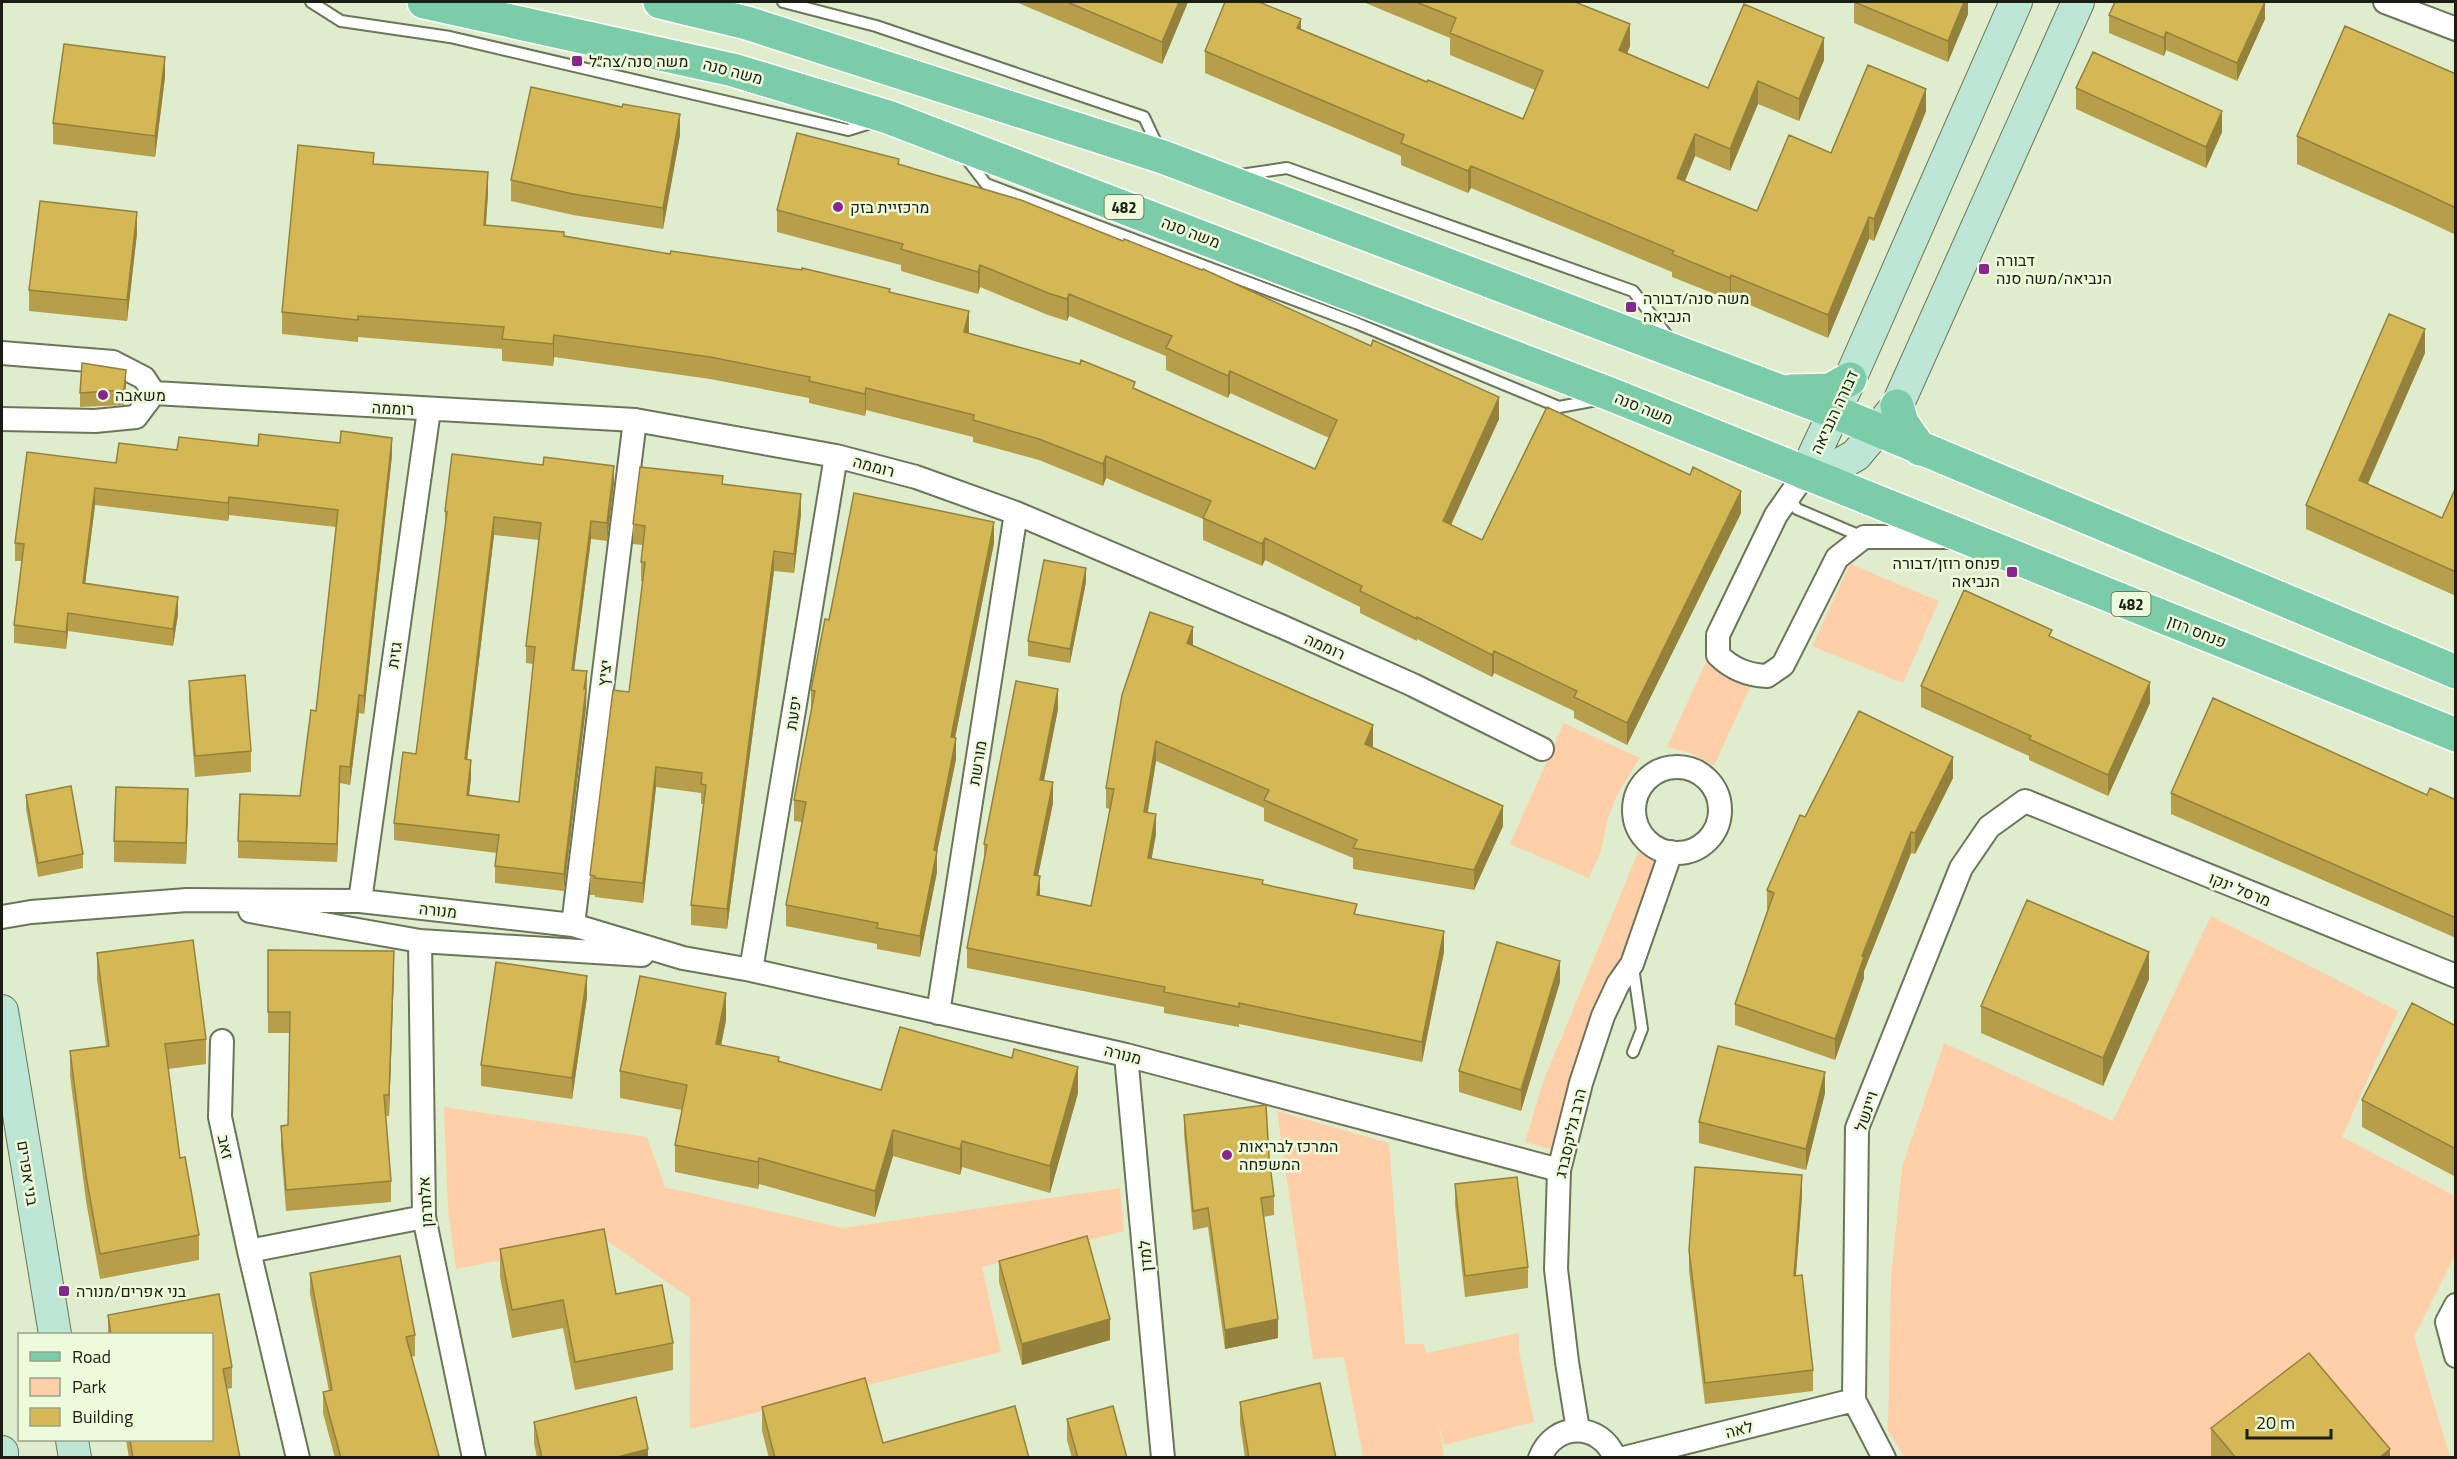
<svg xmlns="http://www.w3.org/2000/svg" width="2457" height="1459" font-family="'Titillium Web',Heebo,sans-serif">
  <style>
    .green { fill: #fecfa8 }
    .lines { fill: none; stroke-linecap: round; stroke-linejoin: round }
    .lane-casing { stroke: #6a7559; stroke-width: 14 }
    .street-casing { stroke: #6a7559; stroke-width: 26 }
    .secondary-casing { stroke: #6a7559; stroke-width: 34 }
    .primary-casing { stroke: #fff; stroke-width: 36 }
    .lane { stroke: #fff; stroke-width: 10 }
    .street { stroke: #fff; stroke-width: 22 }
    .secondary { stroke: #bde6d4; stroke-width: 32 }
    .primary { stroke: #7bcca9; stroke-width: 33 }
    .wall { fill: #b69e4a; fill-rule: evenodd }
    .shaded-wall { fill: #94813c }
    .building { fill: #d4b856; stroke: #94813c; stroke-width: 1.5; fill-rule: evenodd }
    .poi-dot { fill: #862690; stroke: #edfbda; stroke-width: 2 }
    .labels { text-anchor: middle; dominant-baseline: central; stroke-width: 5; stroke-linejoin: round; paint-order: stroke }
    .shield { fill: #edfbda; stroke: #59604f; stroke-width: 1.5 }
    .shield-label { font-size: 15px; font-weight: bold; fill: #1a1e13 }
    .poi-label { font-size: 16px; fill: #1a1e13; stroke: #edfbda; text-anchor: start }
    .street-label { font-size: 16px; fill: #1a1e13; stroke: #edfbda }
  </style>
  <rect width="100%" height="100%" fill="#dfedcd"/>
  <path class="green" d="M1850,564L1939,601L1903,683L1812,646Z
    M1706,662L1727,679L1751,685L1714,766L1691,753L1667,747Z
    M1564,723L1640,758L1618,793L1607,821L1601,851L1589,878L1510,844Z
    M1639,850L1659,861L1568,1090L1553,1150L1525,1142L1543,1082Z
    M2211,916L2398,1011L2342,1137L2455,1196V1255L2414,1337L2450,1457L1905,1458L1888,1431L1891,1278L1902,1167L1944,1043L2113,1121Z
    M444,1107L647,1137L665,1187L843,1228L1120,1188L1124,1231L982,1267L1001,1352L690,1429V1298L606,1240L456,1269L448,1209Z
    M1277,1111L1389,1143L1405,1344H1424L1426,1353L1519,1333V1351L1534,1422L1444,1445L1439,1425L1444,1457H1363L1344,1357L1313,1359Z"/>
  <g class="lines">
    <defs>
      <path id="lane" d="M311,2L341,21L450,37L848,130L874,122
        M783,2L876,26L1144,117L1159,149
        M966,158L986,184L1356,323L1559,407L1597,400
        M1240,175L1287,168L1633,291L1669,338
        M1789,497L1797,509L1863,537
        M1633,967L1642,1029L1633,1052"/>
      <path id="street" d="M2385,2L2456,29
        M2,353L113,362L144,378L154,393L136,417L95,421L2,419
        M154,393L635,420L836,456L916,477L1016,513L1283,627L1413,685L1542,749
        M1805,474L1776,515L1718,635V655C1732,669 1747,675 1767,676L1783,665L1837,558L1864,537H1951
        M1634 810a43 43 0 1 1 86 0a43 43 0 1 1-86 0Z
        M360,901L429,410
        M250,911L420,941L642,955
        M2,917L31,912L187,900L360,901L573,925L683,958L751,970L1126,1055L1559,1170
        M573,925L635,420
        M420,941L424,1217L474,1458
        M751,970L836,456
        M938,1013L1016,513
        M222,1041L220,1117L249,1251
        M1126,1055L1163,1458
        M2456,1305L2447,1322L2456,1356
        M1578,1430L1567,1362L1556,1269L1559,1170L1581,1083L1603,1016L1618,984L1632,964L1671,852
        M298,1458L249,1251L424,1217
        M1540,1458C1554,1421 1601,1422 1615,1458
        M1624,1458L1854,1400
        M1884,1458L1854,1400L1857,1128L1961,868L1989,827L2025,801L2456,976"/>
      <path id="secondary" d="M1805,474L1830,470L1856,455L1897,406L2078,2
        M1805,474L1850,379L2016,2
        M2,1011L55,1334
        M72,1440L75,1458
        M2,1452V1458"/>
      <path id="primary" d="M424,2L733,70L888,117L1615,396L2456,735
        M660,2L747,23L1163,157L1835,412L2456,672
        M1791,391L1830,390L1850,379
        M1897,406L1902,423L1920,449"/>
    </defs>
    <use href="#lane" class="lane-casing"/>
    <use href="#street" class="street-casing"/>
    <use href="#secondary" class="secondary-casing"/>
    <use href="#primary" class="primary-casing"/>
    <use href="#lane" class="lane"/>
    <use href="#street" class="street"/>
    <use href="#secondary" class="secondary"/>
    <use href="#primary" class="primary"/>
  </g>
  <path class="wall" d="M1016,2H1188L1162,64Z
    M1363,2H1575L1630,46L1627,54L1708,88L1824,60L1799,121L1758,104L1730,171L1695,156L1685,181L1757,211L1831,153L1926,111L1874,241L1869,239L1828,338L1731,297L1730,300L1672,277V272L1471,188L1468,193L1401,165V156L1205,73V51L1301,29L1427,82L1523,119L1535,90L1450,55V38Z
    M1854,2H1968V14L1948,62L1854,23Z
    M2109,15L2265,19L2237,81L2166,50L2164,56L2109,33Z
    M2456,74V235L2418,217L2297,164V136Z
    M165,77L155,157L53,144V123Z
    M2076,88L2222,132L2206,168L2076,109Z
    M680,135L663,229L573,215L511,201V180Z
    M374,164L488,194L486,225L564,236L890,292L969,333L1135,389L1315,469L1329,438L1230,393L1228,398L1166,370V356L1069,316L1067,321L1048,315L980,287L978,294L901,271V265L777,232V210L899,164L1499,419L1451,525L1482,540L1741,513L1627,745L1574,718V711L1494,673L1492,677L1417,639V641L1360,613V607L1265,560L1262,566L1203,540V519L1106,478L1103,486L1039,460L973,442V437L866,410L865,416L809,403V398L710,379L554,357L553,366L502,361V349L358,337V342L282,334V312Z
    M137,233L127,321L29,311V290Z
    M2425,353L2368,484L2442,518L2456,487V596L2306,529V505Z
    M126,384L124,405L80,407V393Z
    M258,446L392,455L364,714L359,713L350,785L340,783L337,862L238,858V841L300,796L316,711L336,527L229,515L228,521L95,505L85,583L178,614L173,646L68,631L66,649L14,643V625L22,561H15V543L116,463L177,450Z
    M614,483L607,541L591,539L574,670L587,671L586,707L564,891L495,883V866L497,853L394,840V823L416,754L445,527V511ZM494,535L539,540L526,646V663L533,664L519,802L469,795L471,778L467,760Z
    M723,485L801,514L794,573L774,571L727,929L691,925V905L704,804H701V793L656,787L643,903L595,897V895H590V875L629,692L643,582L641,581V562L643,545L633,544V524Z
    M994,543L955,738L956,759L937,852V872L920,957L877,949V944L786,926V905L802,822L794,821V800L812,712L811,711V690L829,620Z
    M1086,582L1070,663L1028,656V641Z
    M2052,637L2150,703L2108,796L2029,760V756L1921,707V686Z
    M1193,645L1373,745L1372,747L1503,826L1474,890L1353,869V858L1264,821V808L1156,761L1148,812L1156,834L1151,859L1263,884L1357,915L1444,952L1422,1062L1239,1024V1027L1164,1013V1007L967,968V948L984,860V844L1058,709L1044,781L1053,803L1038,876L1040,896L1091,906L1110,809L1106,808V788Z
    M189,681L251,751V772L195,777L189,702Z
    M1953,778L1915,854L1911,853L1864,971V978L1835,1060L1735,1025V1004L1767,911V890L1805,817Z
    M2171,793L2456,800V938L2171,814Z
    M26,795L83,854V868L38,877L26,809Z
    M188,810L186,864L114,862V841Z
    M268,950L394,972L389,1116H386L391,1181V1202L286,1211L281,1147V1126L288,1125L290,1033H268Z
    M97,953L206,1039V1064L168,1069L180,1158L199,1235V1260L100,1279L86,1201L70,1076V1051L106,1046L97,979Z
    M2149,979L2103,1086L1981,1033V1006Z
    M1560,982L1521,1111L1459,1092V1071Z
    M587,997L572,1099L481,1086V1065Z
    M726,1020L721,1045L881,1090L1078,1093L1050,1193L962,1167L960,1175L893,1156L875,1217L759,1184L758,1189L675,1172V1145L682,1110L620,1098V1071Z
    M2456,1026V1177L2362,1127V1100Z
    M1825,1093L1806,1170L1699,1143V1122Z
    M1184,1115L1269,1157L1274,1196V1215L1263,1217L1278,1338L1225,1349L1208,1227L1193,1230L1184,1134Z
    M1455,1184L1528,1267V1288L1465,1297L1455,1205Z
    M1802,1196L1796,1276L1813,1370V1391L1705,1404L1689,1271V1250Z
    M500,1249L616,1294L673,1343V1370L575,1390L563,1328L512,1338L500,1277Z
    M999,1261L1110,1340L1022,1365L999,1282Z
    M310,1273L415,1335V1356L411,1357L439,1458H335L323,1413V1392L329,1391L310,1294Z
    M219,1294L232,1367V1388L227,1389L240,1458H129L126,1440H212V1335H108V1315Z
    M1240,1402L1336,1458H1245L1240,1423Z
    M762,1407L883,1443L1029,1458H769L762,1431Z
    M1067,1419L1127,1458H1072L1067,1440Z
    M534,1422L648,1458H537L534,1443Z
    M2211,1428L2390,1458H2212L2211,1456Z"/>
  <path class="shaded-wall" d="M1179,2H1188L1162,64V42Z
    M1964,2H1968V14L1948,62V41Z
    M2265,2V19L2237,81V63Z
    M1301,19V41L1297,28Z
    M1630,24V46L1619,72V50Z
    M2166,32V50L2164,56V38Z
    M1824,38V60L1799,121V99Z
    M165,57V77L155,157V136Z
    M1758,81V104L1730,171V149Z
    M1926,89V111L1874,241V219Z
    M2222,111V132L2206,168V147Z
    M680,114V135L663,229V208Z
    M1695,134V156L1677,200V178Z
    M1471,166V188L1468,193V171Z
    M488,172V194L484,247V225Z
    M137,212V233L127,321V300Z
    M1869,217V239L1828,338V315Z
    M980,265V287L978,294V272Z
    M1731,275V297L1730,300V278Z
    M1069,294V316L1067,321V299Z
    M969,311V333L964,332Z
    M2425,329V353L2359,503V480Z
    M554,335V357L553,366V344Z
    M126,370V384L124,405V390Z
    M1230,371V393L1228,398V376Z
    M866,388V410L865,416V394Z
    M1499,397V419L1443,542V521Z
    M392,438V455L364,714V696Z
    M1106,456V478L1103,486V464Z
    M614,466V483L607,541V523Z
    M95,488V505L83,601V583Z
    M1741,491V513L1627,745V723Z
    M801,494V514L794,573V554Z
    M229,497V515L228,521V503Z
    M494,517V535L465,777V759Z
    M591,521V539L572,687V670Z
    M994,522V543L951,758V737Z
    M1265,538V560L1262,566V544Z
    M774,551V571L727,929V909Z
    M1086,568V582L1070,663V649Z
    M178,597V614L173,646V629Z
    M68,613V631L66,649V632Z
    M1193,627V648L1187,643Z
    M1494,651V673L1492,677V655Z
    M587,671L586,707L564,891V874Z
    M2150,682V703L2108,796V775Z
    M1058,689V709L1040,800V780Z
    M359,695V713L350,785V767Z
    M1373,725V745L1365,764V744Z
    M956,738V759L937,852V872L920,957V936L934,850Z
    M1156,741V761L1144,832V812Z
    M1953,757V778L1915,854V833Z
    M471,760V778L467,813V795Z
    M340,766V783L337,862V844Z
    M656,767V787L643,903V883Z
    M1053,782V803L1034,895V875Z
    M188,789V810L186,864V843Z
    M1503,806V826L1474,890V870Z
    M1156,814V834L1148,879V858Z
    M1911,832V853L1864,971V978L1835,1060V1039L1862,956Z
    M1040,876V897L1037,895Z
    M1444,931V952L1422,1062V1042Z
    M394,951V972L389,1116V1095Z
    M2149,952V979L2103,1086V1058Z
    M1560,961V982L1521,1111V1090Z
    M587,976V997L572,1099V1078Z
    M726,993V1020L716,1071V1044Z
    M1078,1067V1093L1050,1193V1166Z
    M1825,1072V1093L1806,1170V1149Z
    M893,1130V1156L875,1217V1191Z
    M962,1141V1167L960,1175V1149Z
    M759,1158V1184L758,1189V1162Z
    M1802,1175V1196L1794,1297V1276Z
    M1110,1319V1340L1022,1365V1344Z
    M1278,1319V1338L1225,1349V1330Z
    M648,1449V1458H614Z
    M2390,1449V1458H2379Z"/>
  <path class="building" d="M1067,2H1179L1162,42Z
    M1225,2H1259L1301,19L1297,28L1427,82L1428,80L1523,119L1543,71L1450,33L1456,18L1416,2H1575L1630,24L1619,50L1708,88L1744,4L1824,38L1799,99L1758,81L1730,149L1695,134L1677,178L1757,211L1789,135L1831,153L1868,65L1926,89L1874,219L1869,217L1828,315L1731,275L1730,278L1672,254L1674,251L1471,166L1468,171L1401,143L1404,135L1205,51Z
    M1854,2H1964L1948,41Z
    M2115,2H2265L2237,63L2166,32L2164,38L2109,15Z
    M2345,26L2456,74V208L2418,190L2297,136Z
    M64,44L165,57L155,136L53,123Z
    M2093,52L2222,111L2206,147L2076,88Z
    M531,87L622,107L623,104L680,114L663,208L573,194L511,180Z
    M797,133L899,159L898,164L1021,200L1123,241L1124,239L1202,270L1203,269L1371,346L1373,340L1499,397L1443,521L1482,540L1547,407L1690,475L1693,467L1741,491L1627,723L1574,697L1577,691L1494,651L1492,655L1417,617V619L1360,591L1362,586L1265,538L1262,544L1203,518L1211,501L1106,456L1103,464L1039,439L973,420L974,415L866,388L865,394L809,381L810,377L710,357L554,335L553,344L502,339L504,327L358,316V320L282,312L298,145L374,153L373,164L488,172L484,225L564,232V236L670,254L671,251L802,270V268L890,289L889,292L969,311L964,332L1080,364L1081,360L1135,382L1133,388L1315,469L1337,420L1230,371L1228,376L1166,348L1172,336L1069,294L1067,299L1048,293L980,265L978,272L901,249L903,244L777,210Z
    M40,201L137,212L127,300L29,290Z
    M2389,314L2425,329L2359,480L2442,518L2456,487V572L2306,505Z
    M82,363L126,370L124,390L80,393Z
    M341,431L392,438L364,696L359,695L350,767L340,766L337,844L238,841L240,794L300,796L311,710L316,711L338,510L229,497L228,503L95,488L83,583L178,597L173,629L68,613L66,632L14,625L24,544L15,543L27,452L116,463L119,443L177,450L179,437L258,446L259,434L340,443Z
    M452,454L543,465L544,457L614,466L607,523L591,521L572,670L587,671L584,689H586L564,874L495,866L499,835L394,823L403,752L416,754L447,512L445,511ZM494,517L541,523L526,646L535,647L519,802L467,795L471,760L465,759Z
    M640,467L723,476L722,484L801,494L794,554L774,551L727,909L691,905L706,785L701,784L702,773L656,767L643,883L595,878V876L590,875L613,690L629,692L645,562H641L645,526L633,524Z
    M854,493L994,522L951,737L956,738L934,850L937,851L920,936L877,928L878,923L786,905L806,802L794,800L815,691L811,690L825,619L829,620Z
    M1044,560L1086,568L1070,649L1028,641Z
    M1964,590L2052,630L2049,636L2150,682L2108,775L2029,739L2031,736L1921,686Z
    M1150,612L1193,627L1187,643L1373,725L1365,744L1503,806L1474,870L1353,848L1357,840L1264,800L1269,790L1156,741L1144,812L1156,814L1148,858L1263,880L1262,884L1357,904L1354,914L1444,931L1422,1042L1239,1003V1007L1164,992L1165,987L967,948L987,845L984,844L1016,681L1058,689L1040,780L1053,782L1034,875L1040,876L1037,895L1091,906L1114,789L1106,788L1122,695Z
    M245,675L251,751L195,756L189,681Z
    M2213,698L2427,795L2430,788L2456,800V918L2171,793Z
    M1859,711L1953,757L1915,833L1911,832L1862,956L1864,957L1835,1039L1735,1004L1774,893L1767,890L1800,815L1805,817Z
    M71,786L83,854L38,863L26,795Z
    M116,787L188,789L186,843L114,841Z
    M2027,900L2149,952L2103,1058L1981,1006Z
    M193,940L206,1039L165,1044L180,1158L185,1157L199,1235L100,1254L86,1176L70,1051L109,1046L97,953Z
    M1497,942L1560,961L1521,1090L1459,1071Z
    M268,950L394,951L389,1095H384L391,1181L286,1190L281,1126L288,1125L290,1012H268Z
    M496,962L587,976L572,1078L481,1065Z
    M640,976L726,993L716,1044L779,1057L778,1061L881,1090L900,1027L1012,1058L1014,1049L1078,1067L1050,1166L962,1141L960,1149L893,1130L875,1191L759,1158L758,1162L675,1145L687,1085L620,1071Z
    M2412,1003L2456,1026V1149L2362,1100Z
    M1718,1046L1825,1072L1806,1149L1699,1122Z
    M1266,1105L1269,1157L1274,1196L1261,1198L1278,1319L1225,1330L1208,1208L1193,1211L1184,1115Z
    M1695,1167L1802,1175L1794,1276L1802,1275L1813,1370L1705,1383L1689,1250Z
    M1517,1177L1528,1267L1465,1276L1455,1184Z
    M604,1229L616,1294L662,1285L673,1343L575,1362L563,1300L512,1310L500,1249Z
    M1087,1236L1110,1319L1022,1344L999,1261Z
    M400,1256L415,1335L406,1337L439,1456L432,1458H341L323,1392L332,1390L310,1273Z
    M219,1294L232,1367L223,1369L240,1458H133L130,1440H212V1335H111L108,1315Z
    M2309,1353L2390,1449L2379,1458H2236L2211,1428Z
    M865,1378L883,1443L1015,1406L1029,1458H775L762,1407Z
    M1320,1383L1336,1458H1249L1240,1402Z
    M636,1397L648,1449L614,1458H542L534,1422Z
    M1113,1406L1127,1458H1078L1067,1419Z"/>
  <g class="poi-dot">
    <rect x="571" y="55" width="12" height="12" rx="3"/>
    <circle cx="838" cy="207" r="6"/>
    <rect x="1978" y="263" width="12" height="12" rx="3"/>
    <rect x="1625" y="301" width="12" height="12" rx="3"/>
    <circle cx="103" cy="395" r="6"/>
    <rect x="2006" y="566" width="12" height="12" rx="3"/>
    <circle cx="1227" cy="1155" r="6"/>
    <rect x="58" y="1285" width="12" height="12" rx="3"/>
  </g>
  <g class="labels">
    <g class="shield">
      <rect x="1104.5" y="195" width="39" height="24" rx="4.5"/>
      <rect x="2111.5" y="592" width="39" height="24" rx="4.5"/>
    </g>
    <g class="shield-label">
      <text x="1124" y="207">482</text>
      <text x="2131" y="604">482</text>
    </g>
    <g class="poi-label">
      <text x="589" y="61">משה סנה/צה״ל</text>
      <text x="850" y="207">מרכזיית בזק</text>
      <text x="1996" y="260">דבורה<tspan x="1996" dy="18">הנביאה/משה סנה</tspan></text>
      <text x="1643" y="298">משה סנה/דבורה<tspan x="1643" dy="18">הנביאה</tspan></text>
      <text x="115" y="395">משאבה</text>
      <text x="2000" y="563" text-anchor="end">פנחס רוזן/דבורה<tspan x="2000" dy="18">הנביאה</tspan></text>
      <text x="1239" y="1146">המרכז לבריאות<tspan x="1239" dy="18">המשפחה</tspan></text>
      <text x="76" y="1291">בני אפרים/מנורה</text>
    </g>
    <g class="street-label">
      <text transform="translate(733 71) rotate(15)">משה סנה</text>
      <text transform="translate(1191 232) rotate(21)">משה סנה</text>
      <text transform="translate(393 408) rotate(3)">רוממה</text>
      <text transform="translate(1644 408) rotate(22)">משה סנה</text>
      <text transform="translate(1834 412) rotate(-65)">דבורה הנביאה</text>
      <text transform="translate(874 466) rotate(15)">רוממה</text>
      <text transform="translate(2197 631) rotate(22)">פנחס רוזן</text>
      <text transform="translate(1325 646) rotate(24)">רוממה</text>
      <text transform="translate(394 655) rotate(-82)">גזית</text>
      <text transform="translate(604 673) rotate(-83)">יציץ</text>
      <text transform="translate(793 713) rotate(-81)">יפעת</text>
      <text transform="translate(977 763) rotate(-81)">מורשת</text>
      <text transform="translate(2240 889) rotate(22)">מרסל ינקו</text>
      <text transform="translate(438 910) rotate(6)">מנורה</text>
      <text transform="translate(1123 1054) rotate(14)">מנורה</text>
      <text transform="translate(1866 1111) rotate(-72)">ויינשל</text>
      <text transform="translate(1570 1133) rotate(-77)">הרב גליקסברג</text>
      <text transform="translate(226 1147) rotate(78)">זאב</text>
      <text transform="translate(28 1173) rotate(81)">בני אפרים</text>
      <text transform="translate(425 1202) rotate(-94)">אלתרמן</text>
      <text transform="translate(1145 1256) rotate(-95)">למדן</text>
      <text transform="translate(1739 1429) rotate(-14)">לאה</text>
    </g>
  </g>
  <rect width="2457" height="1459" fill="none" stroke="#1a1e13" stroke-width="6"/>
  <rect x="18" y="1333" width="195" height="108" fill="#edfbda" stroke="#99a38a" stroke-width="1.5"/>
  <rect x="30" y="1352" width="30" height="9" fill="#7bcca9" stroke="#99a38a" stroke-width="1.5"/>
  <text x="72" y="1363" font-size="18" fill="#1a1e13">Road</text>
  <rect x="30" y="1378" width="30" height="18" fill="#fecfa8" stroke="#99a38a" stroke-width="1.5"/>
  <text x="72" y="1393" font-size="18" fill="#1a1e13">Park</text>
  <rect x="30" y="1408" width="30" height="18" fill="#d4b856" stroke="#99a38a" stroke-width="1.5"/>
  <text x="72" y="1423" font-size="18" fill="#1a1e13">Building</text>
  <path d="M2247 1429v9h84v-9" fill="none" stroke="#1a1e13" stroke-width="3"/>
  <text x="2256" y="1429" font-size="18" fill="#1a1e13" stroke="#edfbda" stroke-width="4.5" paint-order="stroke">20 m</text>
</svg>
